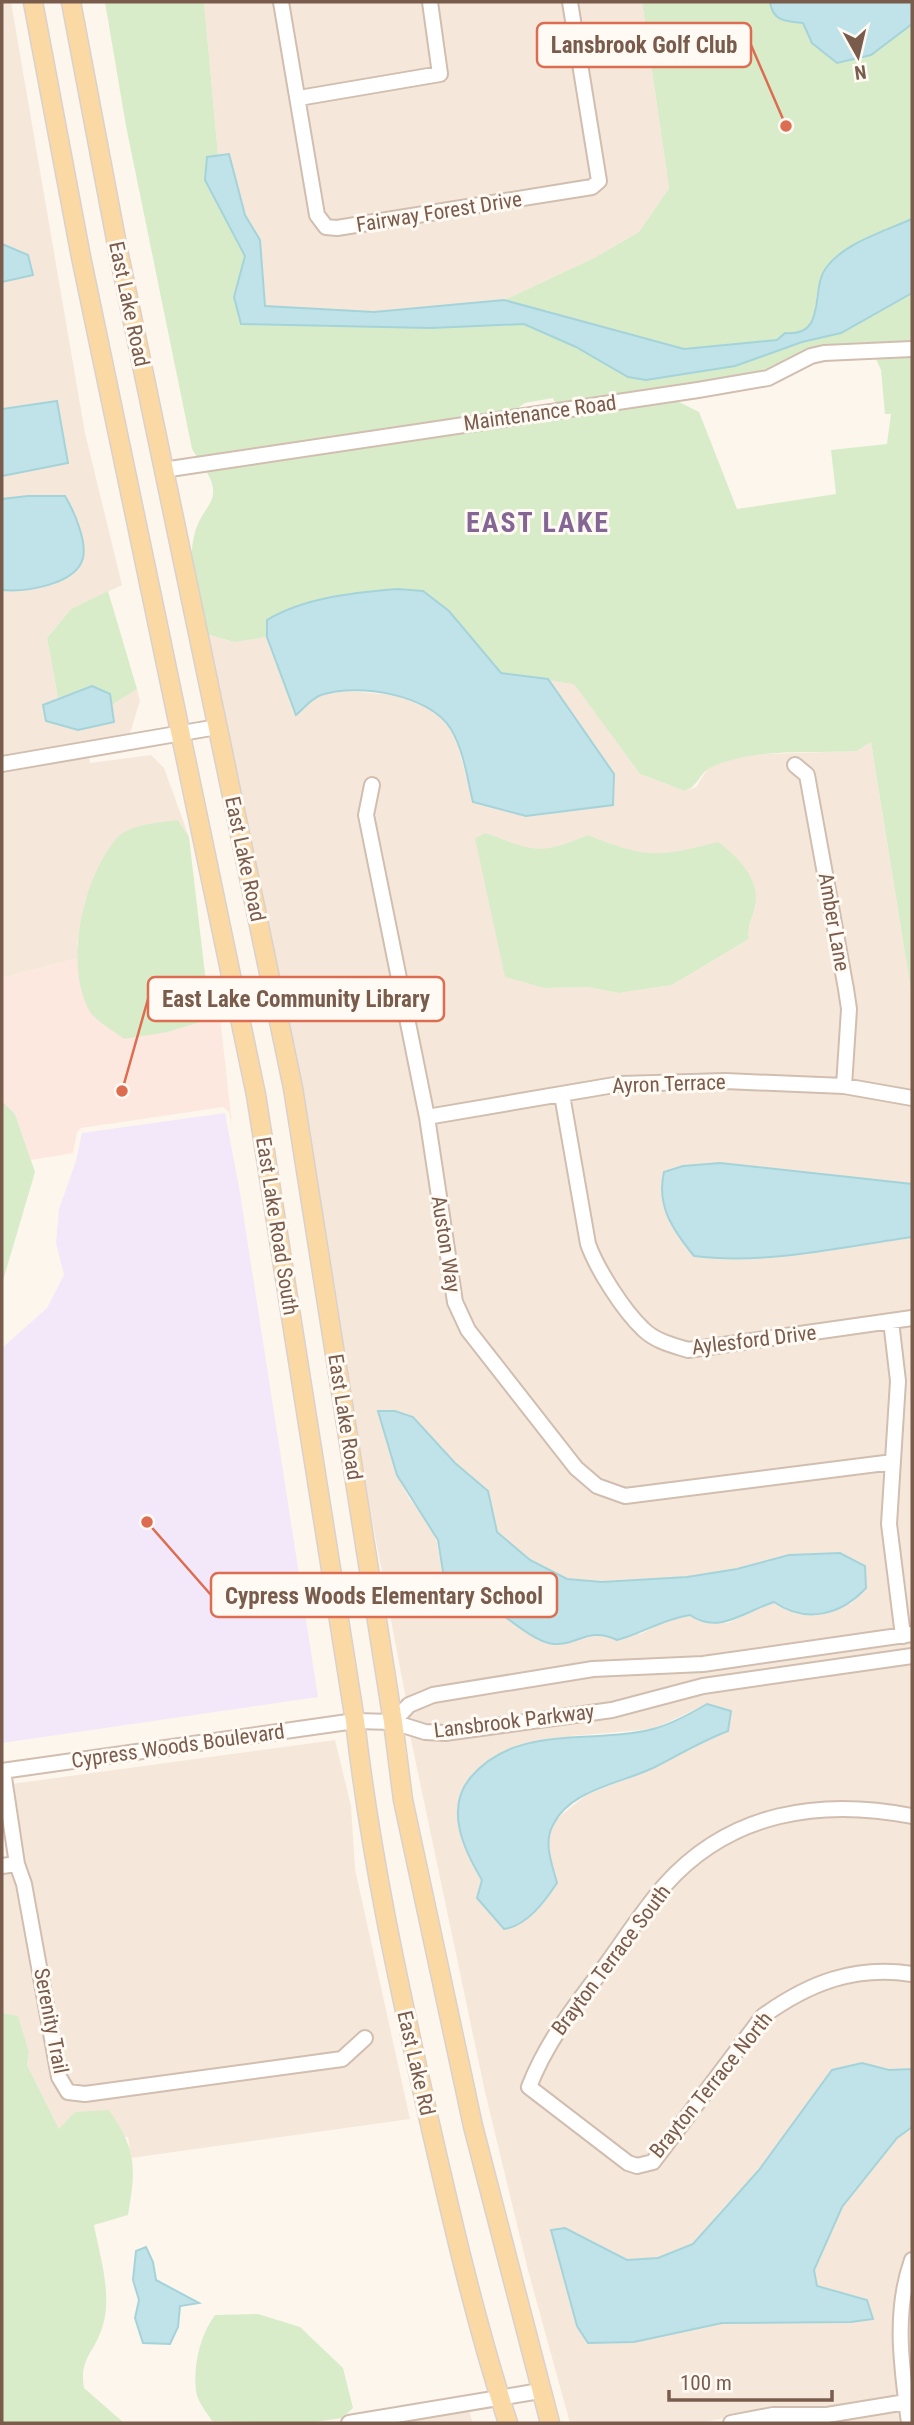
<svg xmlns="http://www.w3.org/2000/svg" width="914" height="2425" font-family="'Roboto Condensed',sans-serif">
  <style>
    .residential { fill: #f5e8da; fill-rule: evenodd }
    .commercial { fill: #fde8e0 }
    .education { fill: #f3e8fa }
    .green { fill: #d8ecc9 }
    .water { fill: #bfe3e8; stroke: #a5d3da; stroke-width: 2 }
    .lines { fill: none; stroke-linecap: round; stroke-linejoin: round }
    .minor-casing { stroke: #d1beb0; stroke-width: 18 }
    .major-casing { stroke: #dad1cd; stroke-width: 21 }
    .minor { stroke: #fff; stroke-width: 14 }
    .major { stroke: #fbd9a5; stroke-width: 18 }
    .labels { text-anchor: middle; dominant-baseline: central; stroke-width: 6; stroke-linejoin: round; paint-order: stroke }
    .street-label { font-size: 21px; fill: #7a5c4d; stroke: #fffaf3 }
    .district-label { font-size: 28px; font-weight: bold; letter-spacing: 2px; fill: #846695; stroke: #fffaf3 }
    .leader { fill: none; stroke: #dc6d51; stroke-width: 2.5 }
    .callout-dot { fill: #dc6d51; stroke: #fffaf3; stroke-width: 2.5 }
    .callout { fill: #fffaf3; stroke: #dc6d51; stroke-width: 2.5 }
    .callout-label { font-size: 23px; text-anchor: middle; font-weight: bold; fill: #7a5c4d }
  </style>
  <rect width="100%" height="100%" fill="#fdf6ec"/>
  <path class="residential" d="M2,2H11L85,433L122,585L71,609L47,638L58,698L43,705L114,722L112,705L137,689L140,701L130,733L124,738L2,758V590L47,585L74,572L65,496L2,499V476L68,463L22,407L2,409V282L33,275L28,255L2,244Z
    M204,2H276L322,231L605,181L576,2H642L669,188L639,232L594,258L504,300L374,312L264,306L260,240L245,215L229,154L218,155Z
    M287,2H424L434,68L304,91Z
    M435,2H565L593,178L589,181L329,221L323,212L306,104L441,80Z
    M204,633L233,642L267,637L276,660L319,695L347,691L405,696L436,713L450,728L458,746L473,802L526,816L613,805L614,774L548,679L574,683L640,774L685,791L696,787L708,768L744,755L857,751L871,742L912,997V1092L850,1081L852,1065L811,770L794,756L787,766L802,778L843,1009L839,1079L725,1074L431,1110L372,815L378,781L368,778L361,816L422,1119L450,1303L548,1444L623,1502L887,1469L897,1631L683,1660L593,1663L406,1699ZM486,833L534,851L560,847L588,835L632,852L669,855L718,843L756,905L748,929L749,939L672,985L619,993L587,987L544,988L506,977L493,913ZM414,1417L455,1463L488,1491L497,1531L530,1560L567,1579L602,1582L687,1577L737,1569L865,1566L866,1588L851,1604L780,1607L774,1602L728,1623L697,1620L690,1615L668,1619L641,1634H604L555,1644L527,1632L462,1584L444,1578L434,1530L409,1498L397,1475L395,1467Z
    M151,755L164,768L189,837L178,820L100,868L85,901L77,944L79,958L2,978V771L89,756L90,763Z
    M725,1087L843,1092L912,1104V1184L720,1163L669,1223L695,1256L794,1254L912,1237V1311L688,1344L663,1336L645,1324L600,1260L593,1243L569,1100L621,1091Z
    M558,1102L583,1247L590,1267L637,1332L659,1348L887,1328L893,1381L887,1456L625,1490L599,1480L579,1463L473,1326L461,1300L434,1122Z
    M912,1324V1628L908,1629L895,1524L898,1327Z
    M912,1641V1649L702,1680L611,1703L444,1726L409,1721L408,1715L412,1710L434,1701L594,1676L703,1671Z
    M912,1662V1809L847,1800L816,1802L765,1813L718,1834L700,1846L553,2026L521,2087L536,2103L625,2168L636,2172L766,2021L789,2005L833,1984L883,1976L912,1981V2069L889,2070L862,2063L722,2209L693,2244L658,2258L627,2260L565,2228L551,2231L634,2342L722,2323L851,2322L843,2293L817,2286L814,2270L842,2207L897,2138L912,2127V2250L906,2259L895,2303L894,2336L900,2397L826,2408L772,2409L699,2423H570L529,2274L485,2092L410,1735L425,1739L613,1716L704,1693ZM707,1704L728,1731L701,1741L654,1768L586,1795L553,1822L548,1840L550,1856L477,1898L482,1880L571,1736L653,1729Z
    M335,1740L351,1806L355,1869L410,2119L131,2158L128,2137L59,2129L27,2065L29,2053L2,2013V1873L14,1871L19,1885L64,2095L345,2064L372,2039L365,2030L339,2053L85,2087L71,2086L64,2074L22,1862L11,1784Z
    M847,1813L912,1822V1968L883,1964L845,1968L784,1993L758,2012L649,2156L637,2160L535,2085L562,2034L669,1889L723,1845L769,1825L818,1814Z
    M912,2281V2403L906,2336V2304Z
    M902,2409L904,2423H765L827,2421Z
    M469,2411L473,2423H390Z"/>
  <path class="commercial" d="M79,958L81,987L168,1032L220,1016L232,1126L229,1112L223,1107L81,1128L77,1132L73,1153L31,1160L15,1114L2,1101V978Z"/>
  <path class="education" d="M225,1113L240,1193L318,1697L2,1743V1348L47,1308L64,1275L56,1243L59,1209L76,1161L82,1133Z"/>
  <path class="green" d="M105,2H204L218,155L207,157L245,257L234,297L242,324L431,328L524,324L577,347L628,377L735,366L802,342L841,333L912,293V343L697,384L556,405L553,398L525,403L515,410L197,457L192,449L126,126Z
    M642,2H770L772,12L803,23L812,43L871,55L912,24V219C879,235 842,246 822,278C810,299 825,337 785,333L777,340L684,349L504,300L594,258L639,232L669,188Z
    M912,355V997L871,742L857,751C808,754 758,747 712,767C700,771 700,785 685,791L640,774L574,684L501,673L452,614L267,620V637L234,642L203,633C197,599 186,566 195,532C203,504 225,501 205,469L675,400L699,412L737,509L836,494L831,450L887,444L891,414H885L881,370L875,357Z
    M108,591L137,689L112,705L110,694L92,686L58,698L47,638L71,609Z
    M178,820L189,837L205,974L220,1016L168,1032L124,1039C114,1031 97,1022 90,1012C63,965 83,877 117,838C132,823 159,823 178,820Z
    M486,833C535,851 538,856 588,835C646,858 657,858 718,842C738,857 761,879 755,907C752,919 747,926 749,939L672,985L619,993L587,987L544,988L505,977L475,838Z
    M2,1101L15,1114L35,1172L2,1284Z
    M2,2013L18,2016L29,2053L27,2065L59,2129L75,2112L109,2110C137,2150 136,2168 128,2215L94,2225C100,2257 113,2296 102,2328C94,2353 79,2359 84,2388L124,2423H2Z
    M258,2314L300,2327L343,2368L353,2408L342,2418L308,2423L212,2421C207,2413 197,2401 196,2391C193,2366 200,2335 215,2315Z"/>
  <path class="water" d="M770,2H912V24L871,55L837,63L812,43L803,23C786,21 773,22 770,2Z
    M229,154L245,215L260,240L265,306L374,312L504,300L684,349L777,340L785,333C828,337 810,289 826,268C844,243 885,231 912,219V293L841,333L802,342L735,366L646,380L628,377L576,347L524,324L431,328L241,324L234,297L245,256L205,180L207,157Z
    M2,244L28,255L33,275L2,282Z
    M57,401L68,463L2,476V409Z
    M28,496H65C74,511 87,541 83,558C76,585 25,592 2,590V499Z
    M397,589L423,591L449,611L501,673L548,679L614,774L613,805L526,816L473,802C467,778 464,751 451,729C429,694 358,683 321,695C312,698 303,709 296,715L267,637V620C305,597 354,593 397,589Z
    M92,686L110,694L114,722L78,730L46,721L43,705Z
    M720,1163L912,1184V1237C841,1247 766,1265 694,1256C673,1230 656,1206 664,1172L683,1166Z
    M378,1411H395L413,1417L455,1463L488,1491L497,1532L530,1560L567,1579L602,1582L687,1577L737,1569L789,1555L840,1553L865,1566L866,1588C841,1615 806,1624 774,1602C745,1611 719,1635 690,1615C663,1619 643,1633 617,1640C588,1626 577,1646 554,1644C528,1643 479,1589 444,1578L438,1540L397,1475Z
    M707,1704L731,1711L728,1731C702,1741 680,1754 655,1767C623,1783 570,1789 553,1825C543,1843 552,1864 557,1883C545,1901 527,1926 504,1929L477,1898L482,1880C464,1850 444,1808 471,1777C517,1723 592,1745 653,1729C672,1724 690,1714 707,1704Z
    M862,2063L889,2070L912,2069V2127L897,2138L842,2207L814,2270L817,2286L867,2300L873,2319L851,2322L722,2323L634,2342L588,2343L577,2326L551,2230L565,2228L627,2260L658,2258L693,2244L759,2170L832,2070Z
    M146,2247L153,2262L156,2280L199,2303L180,2306L178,2327L170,2344L143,2343L135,2318L139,2300L133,2280L136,2251Z"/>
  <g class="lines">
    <defs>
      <path id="minor" d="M281,2L317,215L326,227L337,228L592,187L599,181L570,2
        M299,98L440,74L430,2
        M163,470L698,390L768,378L811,356L824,353L912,349
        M2,764L217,727
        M795,765L807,775L846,989L849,1009L844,1086
        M372,785L366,815L427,1117L455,1302L468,1330L576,1468L597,1486L625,1496L893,1462
        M562,1095L588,1244C597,1269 623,1310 643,1329C655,1341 672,1345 688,1350L912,1318
        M427,1117L620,1084L725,1081L844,1086L912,1098
        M891,1321L898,1381L889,1524L903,1636
        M393,1722L409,1705L433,1695L593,1669L703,1664L912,1634
        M2,1771L355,1721L393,1722L425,1732L445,1733L612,1710L703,1686L912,1656
        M3,1771L17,1864L24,1884L59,2077L68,2092L85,2094L342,2059L365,2038
        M912,1816C820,1798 730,1812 665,1885C644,1909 626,1937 608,1962C578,2002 547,2040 529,2087L628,2163L637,2166L653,2162L763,2016C809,1983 855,1965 912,1974
        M2,1866L17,1864
        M349,2423L540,2391
        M731,2423L773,2415H827L906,2402
        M909,2423C902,2369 893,2313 912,2260"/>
      <path id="major" d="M33,2L81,257L256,1095L355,1721C370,1853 398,1982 427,2111C451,2216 475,2321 508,2423
        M71,2L118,250L293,1088L393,1722L403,1800L473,2126L550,2423"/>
    </defs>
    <use href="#minor" class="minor-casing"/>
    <use href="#major" class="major-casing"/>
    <use href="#minor" class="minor"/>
    <use href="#major" class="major"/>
  </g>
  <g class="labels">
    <g class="street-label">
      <text transform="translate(439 212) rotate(-9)">Fairway Forest Drive</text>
      <text transform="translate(129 304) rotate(78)">East Lake Road</text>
      <text transform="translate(540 413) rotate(-8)">Maintenance Road</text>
      <text transform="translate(245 859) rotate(78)">East Lake Road</text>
      <text transform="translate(834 922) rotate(80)">Amber Lane</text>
      <text transform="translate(669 1084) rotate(-2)">Ayron Terrace</text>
      <text transform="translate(277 1226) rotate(81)">East Lake Road South</text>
      <text transform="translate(446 1244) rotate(81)">Auston Way</text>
      <text transform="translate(754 1340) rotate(-7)">Aylesford Drive</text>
      <text transform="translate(345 1417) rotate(81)">East Lake Road</text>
      <text transform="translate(514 1721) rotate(-7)">Lansbrook Parkway</text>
      <text transform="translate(178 1746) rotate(-8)">Cypress Woods Boulevard</text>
      <text transform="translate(611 1960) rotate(-53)">Brayton Terrace South</text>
      <text transform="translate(51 2021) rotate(79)">Serenity Trail</text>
      <text transform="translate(416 2063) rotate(77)">East Lake Rd</text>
      <text transform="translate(711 2085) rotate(-51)">Brayton Terrace North</text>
    </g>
    <g class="district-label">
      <text x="538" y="522">EAST LAKE</text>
    </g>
  </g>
  <path class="leader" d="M786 126L751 45M122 1091L148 999M147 1522L211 1595"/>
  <g class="callout-dot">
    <circle cx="786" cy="126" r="7"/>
    <circle cx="122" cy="1091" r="7"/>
    <circle cx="147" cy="1522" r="7"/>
  </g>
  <g class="callout">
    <rect x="537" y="23" width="214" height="44" rx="7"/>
    <rect x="148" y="977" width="296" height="44" rx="7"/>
    <rect x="211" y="1573" width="346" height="44" rx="7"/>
  </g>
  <g class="callout-label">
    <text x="644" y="53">Lansbrook Golf Club</text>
    <text x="296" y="1007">East Lake Community Library</text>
    <text x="384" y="1604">Cypress Woods Elementary School</text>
  </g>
  <rect width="914" height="2425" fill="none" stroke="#7a5c4d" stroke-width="7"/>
  <g transform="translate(858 56) rotate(172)" stroke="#fffaf3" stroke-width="5" paint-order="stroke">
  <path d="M0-5L12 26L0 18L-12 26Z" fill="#7a5c4d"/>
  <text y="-10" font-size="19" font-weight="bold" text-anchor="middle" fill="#7a5c4d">N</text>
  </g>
  <path d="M669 2390v10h163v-10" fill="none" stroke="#7a5c4d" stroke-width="3.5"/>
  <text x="680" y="2390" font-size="21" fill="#7a5c4d" stroke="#fffaf3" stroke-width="5" paint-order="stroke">100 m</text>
</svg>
